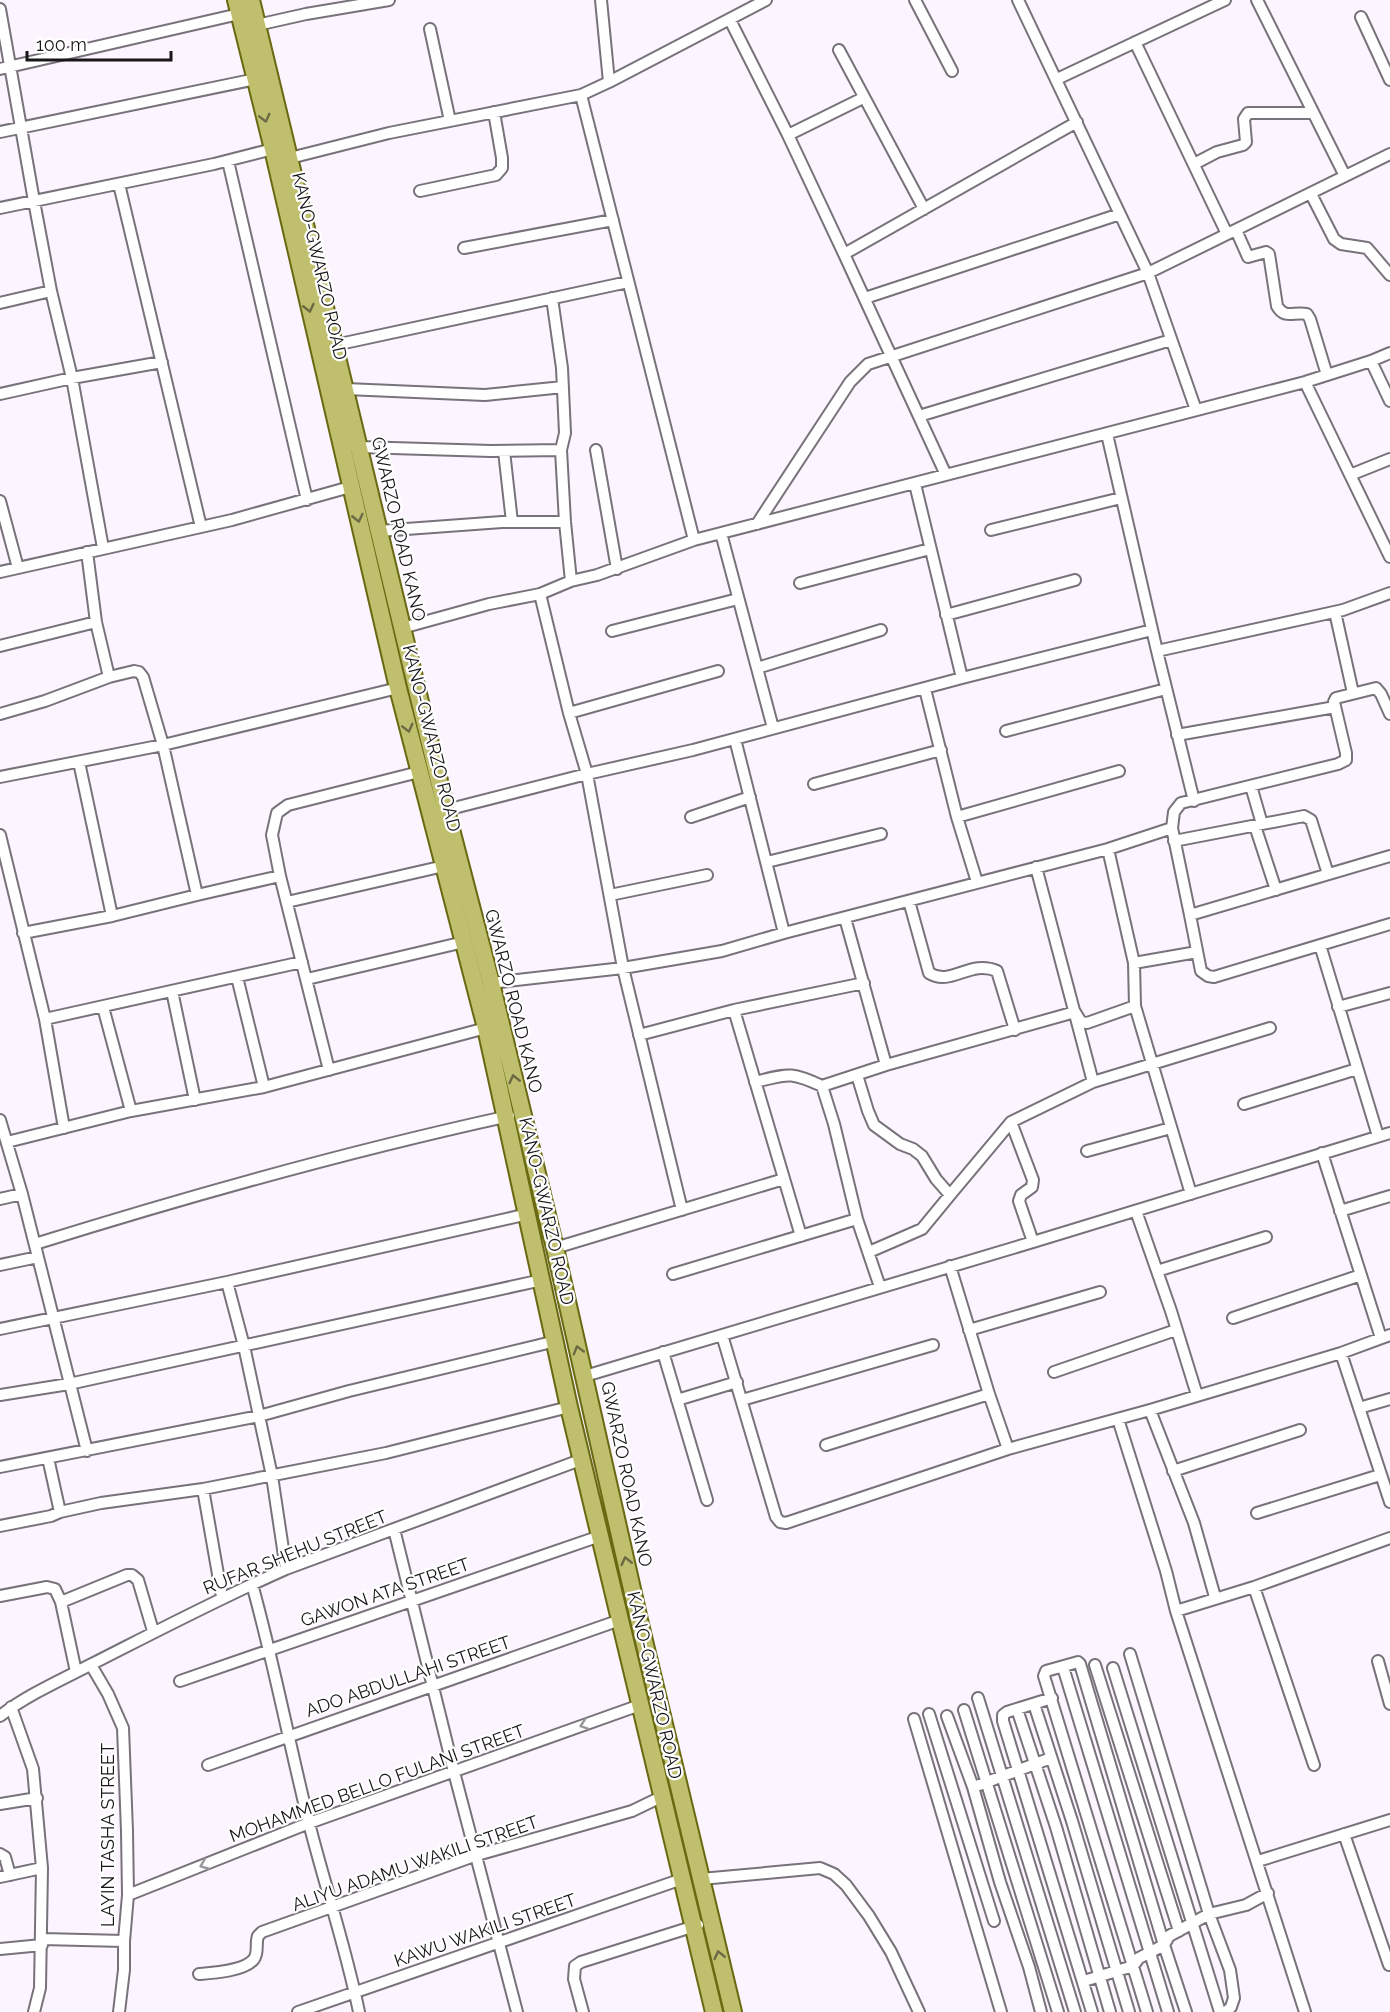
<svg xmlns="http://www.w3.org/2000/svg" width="1390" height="2012" font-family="Raleway,sans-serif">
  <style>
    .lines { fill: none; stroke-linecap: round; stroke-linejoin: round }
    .minor-casing { stroke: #78727a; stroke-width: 14 }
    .primary-casing { stroke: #696911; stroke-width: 20 }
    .minor { stroke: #fff; stroke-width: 10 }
    .primary { stroke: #bfbf6e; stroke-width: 16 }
    .oneway { stroke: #6c6a44 }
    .oneway2 { stroke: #979698 }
    .labels { text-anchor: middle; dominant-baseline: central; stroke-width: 4.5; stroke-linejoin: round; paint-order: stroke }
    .street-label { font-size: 18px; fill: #181619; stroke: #fff }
  </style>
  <rect width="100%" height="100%" fill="#fcf4fe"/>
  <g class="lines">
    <defs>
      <path id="minor" d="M601,0L609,82
        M915,0L952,71
        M1018,0L1148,273L1196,410
        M1257,0L1345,176
        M0,9L34,201L51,291L72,378L103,548
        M1361,17L1390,80
        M730,20L788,135L844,254L1077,122
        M257,25L306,14L389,0
        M430,29L450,121
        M1135,42L1227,234
        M839,50L924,209
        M0,69L239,14
        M1057,79L1225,0
        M581,95L694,540
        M0,132L256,79
        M788,135L863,98
        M290,158L389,133L581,95L609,82L766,0
        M228,161L307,500
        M1194,164L1217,152L1243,145L1246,142L1244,119L1248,113H1312
        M119,184L201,527
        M420,191L496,175L502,168V158L494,112
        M1311,194L1334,239L1341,244L1367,248L1390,275
        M0,208L214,164L273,149
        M1236,230L1248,257L1266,252L1269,254L1277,306C1285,320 1294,311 1307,314L1310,319L1327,375
        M464,248L613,220
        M844,254L946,475
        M552,298L562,368L565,433L561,450L565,522L571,581
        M865,298L1120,214
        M0,303L51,291
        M335,345L628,282
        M1371,361L1390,401
        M1305,382L1390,557
        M346,389L485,395L563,387
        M0,394L72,378L162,362
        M919,416L1171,340
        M1107,434L1157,651L1194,801
        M359,447L491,451L561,450
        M596,450L617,569
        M504,451L512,522
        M1350,475L1390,459
        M915,484L962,678
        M0,501L18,568
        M757,524L850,382L868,364L1148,273L1390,154
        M991,530L1121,498
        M379,531L502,522H565
        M721,533L773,728
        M0,572L232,520L350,487
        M800,583L930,549
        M540,594L569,713L587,774L623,968L682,1210
        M1335,612L1353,693
        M946,615L1075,580
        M402,628L489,604L540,594L571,581L597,575L694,540L1305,382L1371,361L1390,353
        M612,631L738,599
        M0,646L96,622
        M1157,651L1343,610L1390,593
        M757,668L881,630
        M109,677L134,671L139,672L143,677L163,745L197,895
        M925,689L957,817L977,882
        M569,713L718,671
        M0,714L45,701L109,677L96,622L87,552
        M1006,731L1166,689
        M1177,735L1335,707
        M735,739L784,933
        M79,762L112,916
        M0,777L163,745L398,688
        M814,784L941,750
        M1251,786L1262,824
        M446,810L587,774L693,750L962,678L1152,630
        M691,817L750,797
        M957,817L1119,771
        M1255,826L1276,890
        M1172,828L1190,915L1390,856
        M0,835L45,1019L64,1128
        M1174,841L1304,816L1311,820L1328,874
        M767,862L881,834
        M1036,867L1093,1082L1270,1028
        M610,895L707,875
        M909,901L929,973C951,987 970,959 997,971L1015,1030
        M287,902L444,866
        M1190,915L1201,971L1208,976L1214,977L1390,924
        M845,918L886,1065
        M23,933L112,916L197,895L280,876
        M1320,945L1378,1136
        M1134,963L1197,952
        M237,977L264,1087
        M307,979L464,942
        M491,983L623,968L722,951L784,933L1108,849L1172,828L1174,812L1181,803L1338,764L1346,760V753L1334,702L1336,698L1376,688L1381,694L1390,714
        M172,991L195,1100
        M1135,1006L1191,1194
        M103,1007L131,1111
        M1338,1007L1390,993
        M734,1010L801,1236
        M45,1019L302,962
        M639,1035L734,1010L864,983
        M329,1070L280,876L272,835L277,813L288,805L419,772
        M857,1075L868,1111L874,1125L900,1144L913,1149L922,1156L936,1179L950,1195L1011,1122L1093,1082
        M755,1082C788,1074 790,1071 822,1086
        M1244,1104L1357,1069
        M0,1120L22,1194L87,1451
        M1011,1122L1033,1180L1032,1187L1021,1195L1019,1201L1033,1242
        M7,1142L131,1111L264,1087L486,1028
        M1087,1151L1171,1128
        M1322,1153L1381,1338
        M0,1199L22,1194
        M1136,1211L1171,1311L1197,1395
        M1340,1211L1390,1196
        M35,1244C192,1195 349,1151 509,1116
        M555,1248L784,1179
        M869,1252L922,1229L950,1195
        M0,1265L38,1257
        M950,1266L989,1394L1008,1449
        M1157,1271L1266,1237
        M673,1274L857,1219
        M227,1282L244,1346L272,1476L286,1569
        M880,1287L857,1219L834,1124L822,1086L886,1065L1075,1012L1081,1022L1087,1023L1135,1006L1134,963L1108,849
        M1233,1318L1361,1275
        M0,1329L227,1282L528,1214
        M969,1330L1100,1292
        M722,1335L776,1517L780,1522L786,1523L1008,1449L1150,1410L1341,1353L1390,1335
        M663,1352L707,1500
        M1341,1353L1390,1502
        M1054,1372L1176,1330
        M585,1376L1033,1242L1390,1133
        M0,1395L69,1384L542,1280
        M677,1400L737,1382
        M742,1400L933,1345
        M1359,1408L1390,1399
        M1150,1410L1194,1523L1215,1597
        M1118,1419L1166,1571L1176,1611
        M826,1445L989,1394
        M48,1458L60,1512
        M0,1467L259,1416L349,1391L556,1341
        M1173,1471L1300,1430
        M203,1489L222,1597
        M1257,1513L1380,1475
        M0,1526L51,1516L60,1512L101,1503L203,1489L386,1453L569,1407
        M394,1529L454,1772L517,2012
        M252,1584C274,1663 289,1743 309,1823C325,1886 346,1948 359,2012
        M1254,1587L1314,1765
        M0,1596L47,1587L55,1589L61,1602L76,1672
        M61,1602L127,1575H132L138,1580L153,1631
        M1130,1654L1209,1914L1230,1970L1234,1998L1231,2007L1226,2012
        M1378,1661L1390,1704
        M91,1665L108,1694L123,1728L127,1831L128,1895L124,1941V1970L119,2012
        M1095,1665L1179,1931
        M1063,1667L1168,2012
        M1113,1668L1220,2012
        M180,1681L600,1536
        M978,1698L1075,2012
        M1052,1698L1007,1712L1003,1715V1721L1092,2012
        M1034,1704L1072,1821L1129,2012
        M11,1707L33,1769L42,1868L40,1988L34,2012
        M1017,1709L1056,1827L1110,2012
        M964,1710L1058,2012
        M929,1714L994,1921
        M0,1716C27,1695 61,1680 92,1664C157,1631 220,1598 286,1569L583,1459
        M947,1716L973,1787L1000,1882L1029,1967L1041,2012
        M914,1719L1001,2012
        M208,1765L620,1620
        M979,1785L1051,1758
        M0,1804L37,1798
        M1344,1834L1389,1965
        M0,1854L5,1857L10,1875
        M1258,1861L1390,1820
        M0,1877L42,1868
        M701,1879L820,1868L834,1874L846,1885L869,1916L891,1952L919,2012
        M128,1895L309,1823L640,1705
        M42,1939L124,1941
        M0,1949L42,1945
        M199,1974C213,1973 245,1971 254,1959C259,1952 255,1944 258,1936L262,1932L477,1855L632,1811L661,1797
        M1084,1981L1133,1966L1139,1958L1164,1945L1169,1936L1209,1914L1246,1905L1268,1893
        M298,2012L682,1879
        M583,2012L574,1979L575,1966L581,1962L698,1925
        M1147,2012L1044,1676L1046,1671L1078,1662L1080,1664L1164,1945L1186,2012
        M1305,2012L1176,1611L1254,1587L1390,1538"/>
      <path id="primary" d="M236,0L273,149L398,688L486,1028L569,1407L714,2012
        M251,0L446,810L491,983L555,1248L639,1620L733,2012"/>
    </defs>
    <use href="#minor" class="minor-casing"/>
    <use href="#primary" class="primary-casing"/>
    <use href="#minor" class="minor"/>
    <use href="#primary" class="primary"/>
  </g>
  <defs><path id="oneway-chevron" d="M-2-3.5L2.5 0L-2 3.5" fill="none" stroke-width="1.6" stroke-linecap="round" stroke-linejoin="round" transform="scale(1.5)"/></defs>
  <g class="oneway">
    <use href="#oneway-chevron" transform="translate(265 118) rotate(76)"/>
    <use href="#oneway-chevron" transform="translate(309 308) rotate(77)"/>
    <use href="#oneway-chevron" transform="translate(358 518) rotate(77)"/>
    <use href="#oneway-chevron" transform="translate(408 728) rotate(76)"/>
    <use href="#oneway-chevron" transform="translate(514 1079) rotate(-103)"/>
    <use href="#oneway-chevron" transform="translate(578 1350) rotate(-106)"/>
    <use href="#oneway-chevron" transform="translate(626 1561) rotate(-103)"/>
    <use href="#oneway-chevron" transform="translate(719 1955) rotate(-103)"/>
  </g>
  <g class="oneway2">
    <use href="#oneway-chevron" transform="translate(584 1725) rotate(161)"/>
    <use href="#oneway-chevron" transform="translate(204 1865) rotate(158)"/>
  </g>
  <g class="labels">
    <g class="street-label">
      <text transform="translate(320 266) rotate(77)">KANO-GWARZO ROAD</text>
      <text transform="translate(399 529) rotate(77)">GWARZO ROAD KANO</text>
      <text transform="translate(432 738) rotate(76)">KANO-GWARZO ROAD</text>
      <text transform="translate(514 1001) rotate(76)">GWARZO ROAD KANO</text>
      <text transform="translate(547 1211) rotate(77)">KANO-GWARZO ROAD</text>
      <text transform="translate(627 1474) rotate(78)">GWARZO ROAD KANO</text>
      <text transform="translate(295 1552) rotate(-22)">RUFAR SHEHU STREET</text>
      <text transform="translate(385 1592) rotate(-19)">GAWON ATA STREET</text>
      <text transform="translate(408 1676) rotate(-19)">ADO ABDULLAHI STREET</text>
      <text transform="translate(655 1685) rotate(77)">KANO-GWARZO ROAD</text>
      <text transform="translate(377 1783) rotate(-20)">MOHAMMED BELLO FULANI STREET</text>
      <text transform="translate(107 1835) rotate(-90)">LAYIN TASHA STREET</text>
      <text transform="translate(415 1863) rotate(-19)">ALIYU ADAMU WAKILI STREET</text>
      <text transform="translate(485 1930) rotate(-19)">KAWU WAKILI STREET</text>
    </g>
  </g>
  <path d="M27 51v9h144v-9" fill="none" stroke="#181619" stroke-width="3"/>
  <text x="36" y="51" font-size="18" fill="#181619" stroke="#ffffff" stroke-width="4.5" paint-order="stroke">100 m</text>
</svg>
